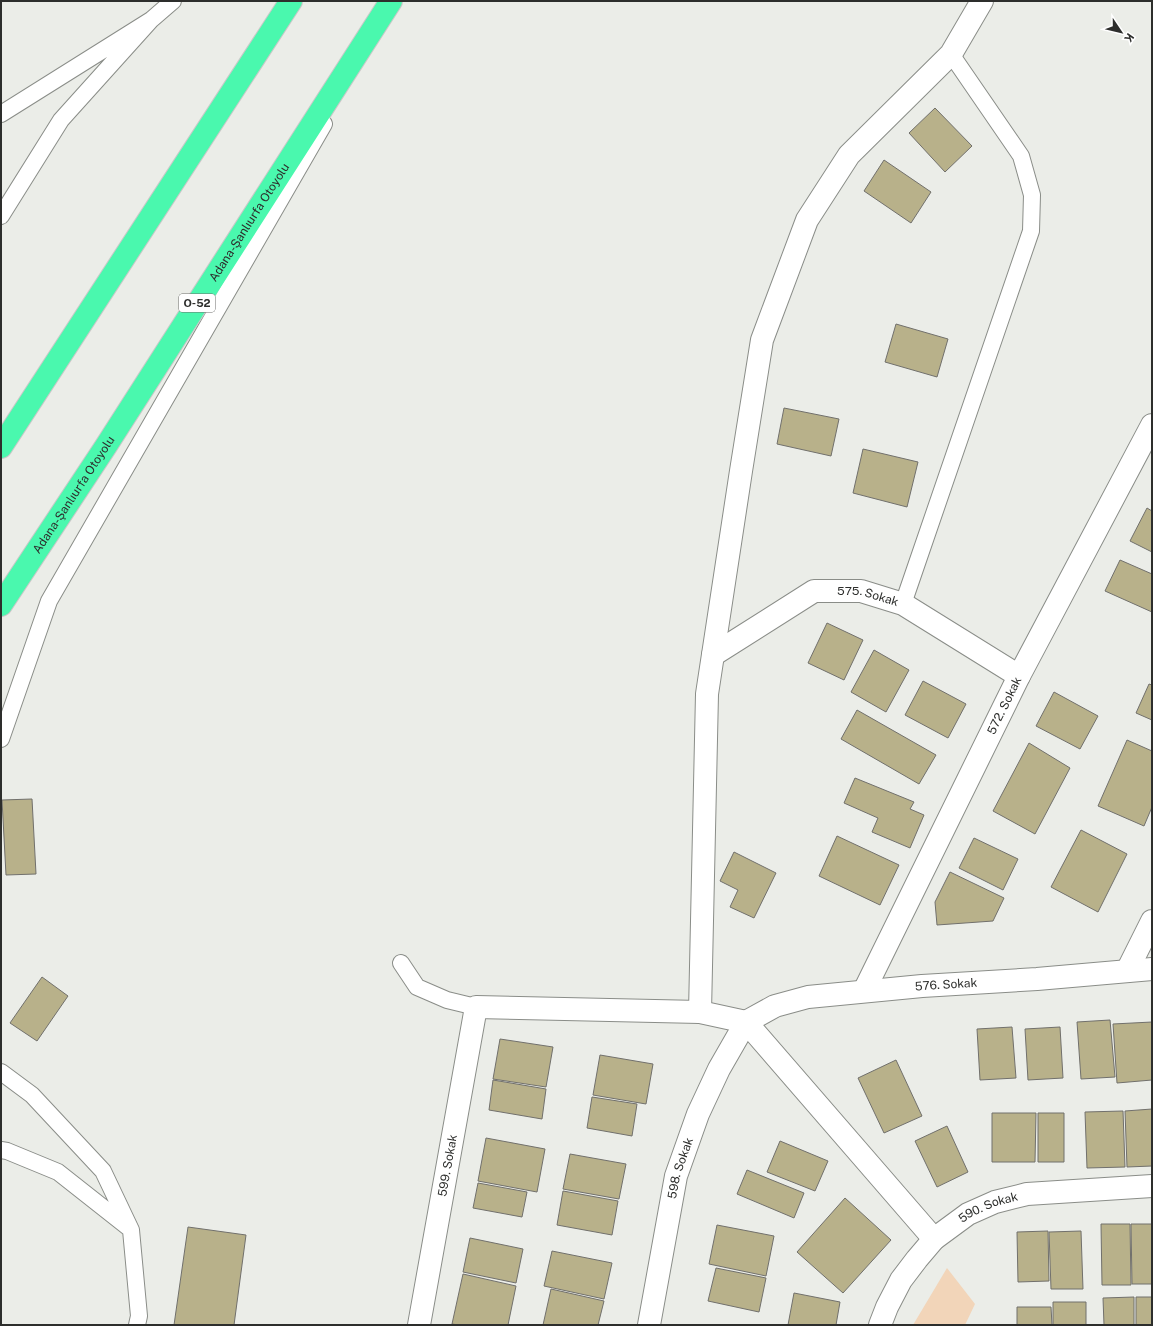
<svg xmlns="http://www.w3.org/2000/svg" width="1153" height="1326" font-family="'Public Sans',sans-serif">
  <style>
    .green { fill: #f2d5b9 }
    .building { fill: #b8b18a; stroke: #71706c }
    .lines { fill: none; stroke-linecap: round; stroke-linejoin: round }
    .lane-casing { stroke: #8a8d88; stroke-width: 18 }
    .street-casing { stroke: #8a8d88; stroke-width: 24 }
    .secondary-casing { stroke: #8a8d88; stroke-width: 24 }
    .highway-casing { stroke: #c8c9c8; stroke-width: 24 }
    .lane { stroke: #fff; stroke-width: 16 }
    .street { stroke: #fff; stroke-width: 22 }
    .secondary { stroke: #fff; stroke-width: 22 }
    .highway { stroke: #4af8ae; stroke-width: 22 }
    .labels { text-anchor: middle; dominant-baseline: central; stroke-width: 3; stroke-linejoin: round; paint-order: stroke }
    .shield { fill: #fff; stroke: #6c6d6b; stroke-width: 1 }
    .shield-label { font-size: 11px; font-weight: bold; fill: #2d2e2c }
    .street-label { font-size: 12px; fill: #2d2e2c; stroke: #fff }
  </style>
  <rect width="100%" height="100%" fill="#ebede8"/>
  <path class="green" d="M947,1268L975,1304L965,1325H913Z"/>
  <path class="building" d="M935,108L972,146L945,172L909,133Z
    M884,160L931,192L911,223L864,191Z
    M896,324L948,339L937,377L885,362Z
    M784,408L839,419L831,456L777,444Z
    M863,449L918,462L907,507L853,493Z
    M1147,508L1152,511V552L1130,541Z
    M1120,560L1152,574V612L1105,591Z
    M827,623L863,640L844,680L808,663Z
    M874,650L909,670L886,712L851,692Z
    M923,681L966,704L948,738L905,715Z
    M1149,684L1152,685V720L1136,713Z
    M1054,692L1098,716L1080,749L1036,726Z
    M857,710L936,755L919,784L841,739Z
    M1127,740L1152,751V807L1144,826L1098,806Z
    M1029,743L1070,768L1035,834L993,811Z
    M855,778L914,802L910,809L924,815L910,848L872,832L878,818L844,803Z
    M32,799L36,874L6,875L2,800Z
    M1081,830L1127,854L1098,912L1051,887Z
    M837,836L899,865L880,905L819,876Z
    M974,838L1018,859L1003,890L959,868Z
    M734,852L776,873L754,918L730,907L738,890L720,881Z
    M950,872L1004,898L993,921L937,925L935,902Z
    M42,977L68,996L37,1041L10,1023Z
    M1110,1020L1115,1077L1081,1079L1077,1022Z
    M1152,1022V1080L1117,1083L1113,1024Z
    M1012,1027L1016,1078L980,1080L977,1029Z
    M1060,1027L1063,1078L1028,1080L1025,1029Z
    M500,1039L553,1047L546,1087L493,1079Z
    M600,1055L653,1064L646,1104L593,1095Z
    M896,1060L922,1116L884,1133L858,1078Z
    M493,1080L546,1089L542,1119L489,1110Z
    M592,1097L637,1104L632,1136L587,1128Z
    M1152,1109V1166L1127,1167L1125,1111Z
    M1123,1111L1125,1167L1087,1168L1085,1112Z
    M992,1113H1036L1035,1162H992Z
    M1038,1113H1064V1162H1038Z
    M947,1126L968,1172L937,1187L915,1141Z
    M486,1138L545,1149L537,1192L478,1181Z
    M780,1141L828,1161L815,1191L767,1172Z
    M570,1154L626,1164L619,1199L563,1189Z
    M747,1170L804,1193L794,1218L737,1194Z
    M478,1183L527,1192L522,1217L473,1208Z
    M563,1191L618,1201L612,1235L557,1225Z
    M845,1198L891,1240L843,1293L797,1252Z
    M1101,1224H1130L1131,1285H1102Z
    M1131,1224H1152V1284H1132Z
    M717,1225L774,1236L766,1276L709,1264Z
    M188,1227L246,1235L234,1325H174Z
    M1048,1231L1049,1281L1018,1282L1017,1232Z
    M1081,1231L1083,1289H1051L1049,1232Z
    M470,1238L523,1249L516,1283L463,1272Z
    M552,1251L612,1263L604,1299L544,1286Z
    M716,1268L766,1278L759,1312L708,1301Z
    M463,1274L516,1286L508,1325H458L452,1324Z
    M551,1289L604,1301L598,1325H543Z
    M794,1293L840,1302L836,1325H788Z
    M1134,1297V1325H1104L1103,1298Z
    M1136,1297H1152V1325H1136Z
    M1053,1302H1086V1325H1053Z
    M1017,1307H1051L1052,1325H1017Z"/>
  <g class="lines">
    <defs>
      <path id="lane" d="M1,114L151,20L173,1
        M1,216L61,120L151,20
        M903,604L1031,231L1032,195L1021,156L951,54
        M1,739L49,601L324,124
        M401,963L417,987L447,1000L476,1007
        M1,1072L32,1095L103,1171L131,1230L139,1316L137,1325
        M1,1150L7,1151L58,1172L129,1228"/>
      <g id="street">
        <path id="s1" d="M713,655L814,591H861L903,604L1019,676"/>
        <path d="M1127,971L1152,921"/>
        <path id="s2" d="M864,991L1019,676L1152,425"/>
        <path d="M700,1012L707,694L741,471L762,340L807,220L849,155L951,54L982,1"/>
        <path id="s3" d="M419,1325L476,1007L700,1012L746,1022L934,1239"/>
        <path id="s4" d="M880,1325L887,1307L901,1280L917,1259L934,1239L968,1214L995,1202L1027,1194L1152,1186"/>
      </g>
      <g id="secondary">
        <path id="s5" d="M649,1325L676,1176L698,1114L719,1069L746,1022L775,1006L808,997L922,986L1037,979L1152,969"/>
      </g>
      <g id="highway">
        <path d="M1,447L291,1"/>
        <path id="s6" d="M1,605L106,446L391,1"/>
      </g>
    </defs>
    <use href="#lane" class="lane-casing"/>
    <use href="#street" class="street-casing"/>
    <use href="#secondary" class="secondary-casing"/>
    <use href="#highway" class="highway-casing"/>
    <use href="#lane" class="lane"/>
    <use href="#street" class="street"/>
    <use href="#secondary" class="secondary"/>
    <use href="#highway" class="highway"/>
  </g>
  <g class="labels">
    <rect class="shield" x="179" y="294" width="36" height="18" rx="3"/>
    <g class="shield-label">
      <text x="197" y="303">O-52</text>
    </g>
    <g class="street-label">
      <text stroke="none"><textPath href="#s6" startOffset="456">Adana-Şanlıurfa Otoyolu</textPath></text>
      <text stroke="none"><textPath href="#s6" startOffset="132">Adana-Şanlıurfa Otoyolu</textPath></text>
      <text stroke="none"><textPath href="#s1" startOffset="174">575. Sokak</textPath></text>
      <text stroke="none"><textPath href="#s2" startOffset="318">572. Sokak</textPath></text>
      <text stroke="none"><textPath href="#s5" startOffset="527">576. Sokak</textPath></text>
      <text stroke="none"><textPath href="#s3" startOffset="162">599. Sokak</textPath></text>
      <text stroke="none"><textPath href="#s5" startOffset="160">598. Sokak</textPath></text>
      <text stroke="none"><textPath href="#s4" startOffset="166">590. Sokak</textPath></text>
    </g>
  </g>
  <rect width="1153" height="1326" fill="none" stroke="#2d2e2c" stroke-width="4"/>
  <g transform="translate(1121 32) rotate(125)" stroke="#ffffff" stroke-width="3" paint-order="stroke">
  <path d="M0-3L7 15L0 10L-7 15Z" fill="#2d2e2c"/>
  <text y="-6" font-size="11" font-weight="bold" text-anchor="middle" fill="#2d2e2c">K</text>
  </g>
</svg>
